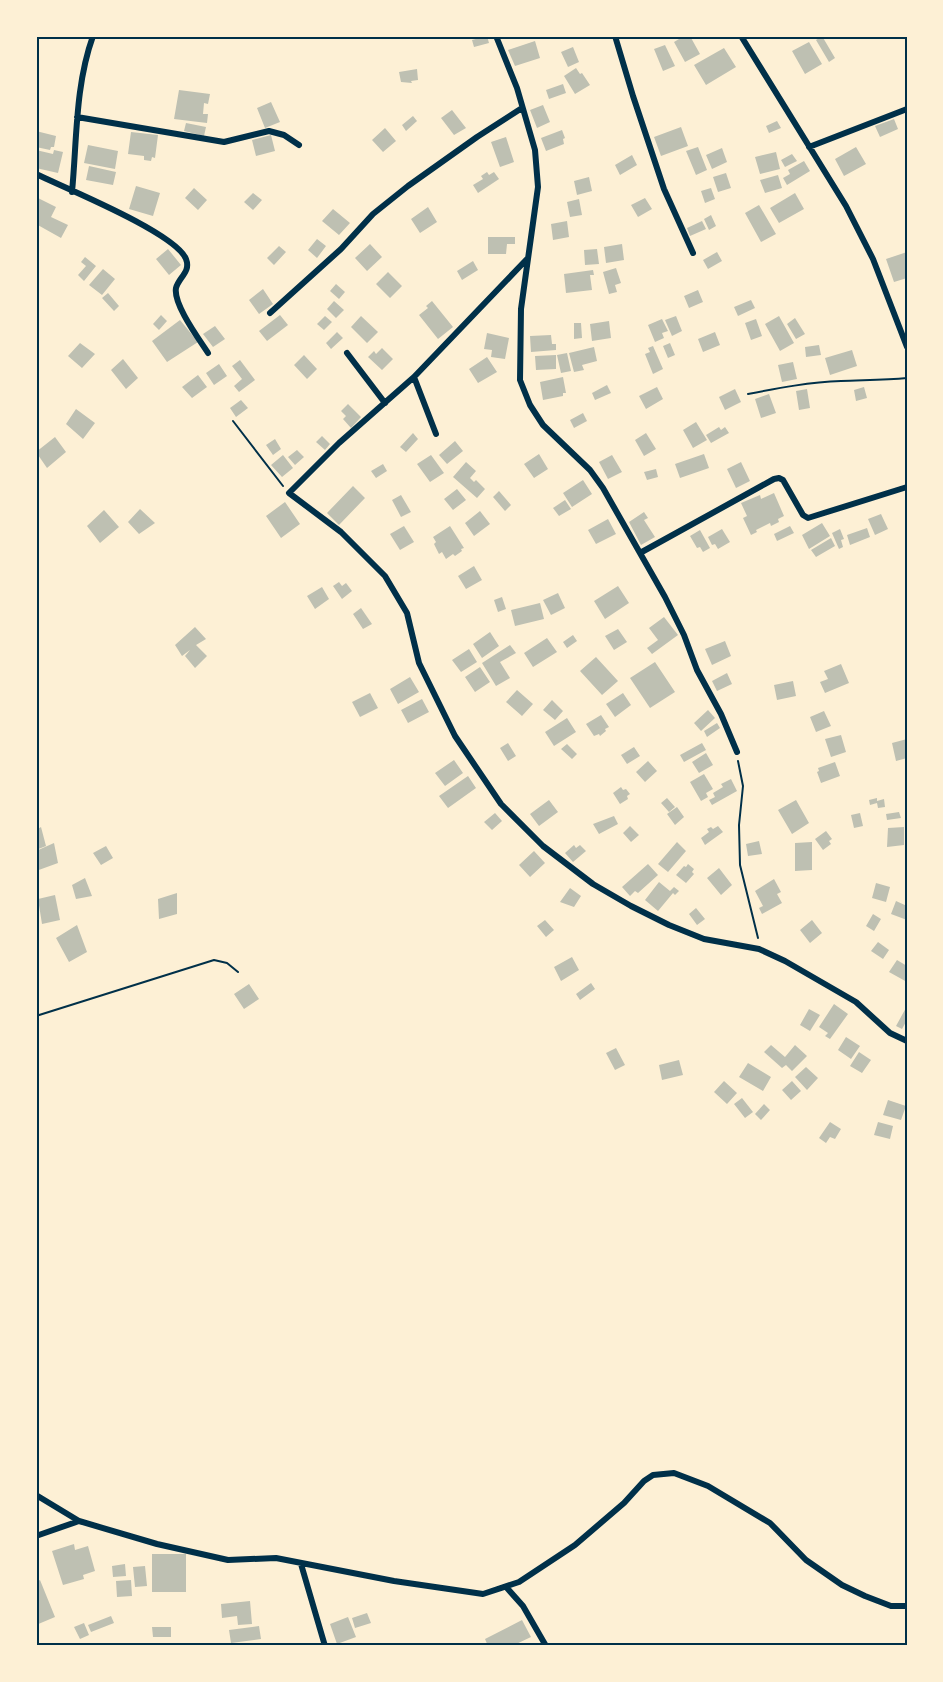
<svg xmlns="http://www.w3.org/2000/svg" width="943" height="1682" font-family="Cabin,sans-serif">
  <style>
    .building { fill: #bec0b2 }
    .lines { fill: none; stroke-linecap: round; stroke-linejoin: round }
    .path { stroke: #003049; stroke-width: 2 }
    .minor { stroke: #003049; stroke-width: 6 }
    .neatline { fill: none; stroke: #003049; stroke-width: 2 }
  </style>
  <rect width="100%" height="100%" fill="#fdf0d5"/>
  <path class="building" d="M487,36L489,43L474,47L472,40Z
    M684,36H690L700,54L685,62L674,42Z
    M822,36L835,58L829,62L816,40Z
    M535,41L540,58L515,66L508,50Z
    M809,42L822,64L805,74L792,51Z
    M665,45L675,66L663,71L654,49Z
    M573,47L579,62L568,67L561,52Z
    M724,48L736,67L706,85L694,65Z
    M576,68L580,74L582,73L590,85L575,94L564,76Z
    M417,69L418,80L411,81L412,83L401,82L399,72Z
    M563,84L566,93L549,99L546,90Z
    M179,90L210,94L208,104L204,103L203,114H208L207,123L174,119Z
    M271,102L280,122L265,128L257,108Z
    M543,105L550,122L537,128L530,110Z
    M452,110L466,128L454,135L441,118Z
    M413,116L417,121L406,131L402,125Z
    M894,119L898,129L880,137L875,126Z
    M777,121L781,128L769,133L766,126Z
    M186,123L206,127L204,136L184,131Z
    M681,127L688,146L661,156L654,137Z
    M385,128L396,141L383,152L372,140Z
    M562,130L565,138L563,139L564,144L546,151L541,138Z
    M36,131L56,136L54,147H51L50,150L36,147Z
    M131,132L158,135L155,158L152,157L151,161L144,160V156L128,154Z
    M271,135L275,151L256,156L252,140Z
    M506,137L514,162L500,167L491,142Z
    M88,145L118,151L115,169L84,163Z
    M698,147L707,170L696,175L686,151Z
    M856,147L866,164L844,176L835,159Z
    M722,148L727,162L712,169L706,155Z
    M36,150L53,154L54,150L63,152L58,173L36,168Z
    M776,152L780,169L760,174L755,157Z
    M792,154L797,161L785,167L781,160Z
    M632,155L637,165L620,175L615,165Z
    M804,161L810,171L787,185L783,178L790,174L788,170Z
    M89,166L116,172L113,185L86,180Z
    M487,172L489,175L494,172L499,179L478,193L473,185L483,179L481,176Z
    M726,173L731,188L718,192L713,177Z
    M778,175L782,188L765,193L760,180Z
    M589,177L592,191L577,195L574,181Z
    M136,186L160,193L153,216L129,209Z
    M194,188L207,200L198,210L185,198Z
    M711,188L715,199L705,203L701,191Z
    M253,193L262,200L253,210L244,202Z
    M795,193L804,209L779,223L770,208Z
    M38,198L56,207L51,217L68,225L61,238L36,224Z
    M645,198L652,209L638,217L631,205Z
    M579,199L582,215L570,217L567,202Z
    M759,205L776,234L761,242L745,213Z
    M428,207L437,222L420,233L411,219Z
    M333,209L350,223L339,235L322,221Z
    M711,215L716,226L709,230L704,219Z
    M567,221L569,237L553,240L551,224Z
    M702,221L706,229L690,236L687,228Z
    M488,237H515V244H507L506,254H488Z
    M317,239L326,246L317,258L308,250Z
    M370,244L382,257L367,271L355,258Z
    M622,244L624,260L606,263L604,247Z
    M279,246L286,252L274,265L267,258Z
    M168,249L181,265L169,275L156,259Z
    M597,249L599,264L585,265L584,250Z
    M717,252L722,261L708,269L703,260Z
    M907,252V278L894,282L886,259Z
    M85,257L96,266L84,281L78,275L86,266L81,262Z
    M473,261L478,270L462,280L457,271Z
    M616,268L621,283L615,285L617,292L609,294L603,272Z
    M103,269L115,279L102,295L89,285Z
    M593,270L594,275H590L592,290L566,293L564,274Z
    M388,272L402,286L390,298L376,284Z
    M336,284L345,292L339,299L330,291Z
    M263,289L273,304L259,314L249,300Z
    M698,290L703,302L689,308L684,296Z
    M108,293L119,306L114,311L102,298Z
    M751,300L755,308L738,316L734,307Z
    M334,301L344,310L336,318L327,309Z
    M432,301L453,327L438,339L419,315L428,308L426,306Z
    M161,315L167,321L159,330L153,324Z
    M280,315L288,325L267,341L259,331Z
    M325,316L332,322L324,330L317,324Z
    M361,316L378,332L367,343L351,327Z
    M676,316L682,331L672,336L665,320Z
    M779,316L794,343L780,351L765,324Z
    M795,318L805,334L796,339L787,324Z
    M662,319L668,331L662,333L664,338L655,342L648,325Z
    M756,319L762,336L751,340L745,323Z
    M180,320L198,342L167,362L152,341Z
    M609,321L611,338L592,341L590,324Z
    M574,323H581L582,338L574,339Z
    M215,326L225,339L213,347L203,334Z
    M337,332L343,338L331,349L326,343Z
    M715,332L720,345L703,352L698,339Z
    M487,333L509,338L505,359L491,357L492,350L484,349Z
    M551,335L552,344H556V350L531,352L530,336Z
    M80,343L95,354L82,368L68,356Z
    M670,343L675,355L668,358L663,346Z
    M819,345L821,355L806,357L805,347Z
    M653,346L663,369L653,374L645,354L650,352L648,348Z
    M594,347L597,361L582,365L584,370L574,372L569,353Z
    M382,348L393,359L382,370L368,357L374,351L376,354Z
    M852,350L857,366L830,375L825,358Z
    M567,353L571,371L561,373L557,355Z
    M304,355L317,369L307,379L294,365Z
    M556,355V369L536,370L535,356Z
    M487,357L497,372L478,383L469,369Z
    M123,359L138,378L126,389L111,370Z
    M240,360L255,380L239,392L234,386L242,379L232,366Z
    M793,362L797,379L782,382L778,365Z
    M219,364L227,376L214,385L206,373Z
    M198,375L207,387L192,398L182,387Z
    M563,377L566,393H563V396L543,400L540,382Z
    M607,385L611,393L595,400L592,393Z
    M657,387L663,399L646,409L639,396Z
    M864,387L867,398L856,401L854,390Z
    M735,389L741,402L725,410L719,397Z
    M807,389L810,408L799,410L796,391Z
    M769,394L776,413L761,418L755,399Z
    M241,400L248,408L236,417L230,408Z
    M348,404L361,417L351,428L343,419L346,416L341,411Z
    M76,409L95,423L83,439L66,424Z
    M583,413L587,421L574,428L570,420Z
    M696,422L707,440L693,448L683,430Z
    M719,427L721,430L725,427L729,433L711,443L706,435Z
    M413,433L418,439L406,452L400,447Z
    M646,433L656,449L644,456L635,440Z
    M322,436L330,444L325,450L316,442Z
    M55,437L66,452L47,468L36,452Z
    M275,439L281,449L273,455L266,445Z
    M455,441L463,451L447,464L439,455Z
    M297,450L304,457L295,465L288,457Z
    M539,454L548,469L534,478L524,464Z
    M704,454L709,468L680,478L675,464Z
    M283,455L293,468L282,477L271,465Z
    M431,455L444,473L430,482L417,464Z
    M612,455L622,472L608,479L599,462Z
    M466,462L476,471L470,478L474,482L476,480L485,489L477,498L453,477Z
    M741,462L750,481L736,488L727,469Z
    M383,464L387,471L376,478L371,471Z
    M656,469L658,477L647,480L644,472Z
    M583,480L592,494L572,507L563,493Z
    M353,486L365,498L339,525L327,513Z
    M457,489L466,500L453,510L444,499Z
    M499,491L511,505L505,511L493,497Z
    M774,493L784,516L778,519L779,522L771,526L770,523L756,530L757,532L751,535L743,518L747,516L741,503L760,495L761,499Z
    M401,495L411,512L401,517L392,500Z
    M565,500L571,509L559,516L553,508Z
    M285,502L300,524L281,538L266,516Z
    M140,509L155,523L139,534L128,522Z
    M104,510L119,527L100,543L87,526Z
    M480,511L490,524L474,536L465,523Z
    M644,512L648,518L644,520L655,537L641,545L629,522Z
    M881,514L888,529L875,535L868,519Z
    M608,519L616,534L596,544L588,530Z
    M822,523L830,536L809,549L802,535Z
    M404,526L414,542L400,550L390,534Z
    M450,526L464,548L461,549L462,551L455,556L453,554L446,559L442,552L439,554L434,544L436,542L433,537Z
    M790,526L794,533L777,541L774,534Z
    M867,528L870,537L850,545L847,535Z
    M722,529L730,542L718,549L715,544L712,545L708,537Z
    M840,529L844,539L841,540L843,547L839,549L832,533Z
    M700,530L710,548L703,552L700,547L697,548L690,536Z
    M831,538L835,546L816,557L811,550Z
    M474,566L482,580L466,589L458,576Z
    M339,582L342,586L346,583L352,591L342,599L333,586Z
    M618,586L629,603L605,619L594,601Z
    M322,587L329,599L315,609L307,596Z
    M558,593L565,608L551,615L543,600Z
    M502,597L506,609L498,612L494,600Z
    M540,603L544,619L515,626L511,610Z
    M361,608L372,624L363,629L353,614Z
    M664,617L678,635L652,654L647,648L658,640L649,628Z
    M195,627L206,639L196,645L207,656L195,668L185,656L190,650L182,656L175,645Z
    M618,629L627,642L614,650L605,636Z
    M490,632L499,646L482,658L473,644Z
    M573,635L577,641L567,648L563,642Z
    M547,638L557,652L533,667L524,653Z
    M725,641L731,656L712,665L705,649Z
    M510,645L516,653L500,662L510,678L496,686L482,663Z
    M469,649L477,662L461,672L452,660Z
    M596,657L618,681L602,695L580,671Z
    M655,662L675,692L650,708L630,678Z
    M841,664L849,683L825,693L820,682L828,679L824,671Z
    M480,667L490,682L475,692L465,677Z
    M727,673L732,684L717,691L712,681Z
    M410,677L419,692L398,704L390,689Z
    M793,681L796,696L777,700L774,685Z
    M517,690L533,704L522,716L506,702Z
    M370,693L378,708L360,717L352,702Z
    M623,693L631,705L615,717L606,704Z
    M422,699L429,712L408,723L401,710Z
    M552,700L563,711L555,720L543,710Z
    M708,710L715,718L701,731L694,723Z
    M824,711L831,726L816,732L810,717Z
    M601,715L609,727L605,729L606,731L600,736L599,734L594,736L586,724Z
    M567,718L576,732L554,746L545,732Z
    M717,723L720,728L707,737L704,731Z
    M841,735L846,752L831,757L825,739Z
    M907,739V758L896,761L892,743Z
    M508,743L516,756L508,761L500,748Z
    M702,743L706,750L684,762L680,755Z
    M567,744L577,754L572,759L561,749Z
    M634,747L640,756L627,764L621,755Z
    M706,753L713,765L699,773L692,762Z
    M454,760L463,773L445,786L435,773Z
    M648,761L657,771L645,782L636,772Z
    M835,762L840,776L821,783L817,772L819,771L818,768Z
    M704,774L713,789L706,793L708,797L701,801L690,782Z
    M468,776L476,788L448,808L439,796Z
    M731,779L737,791L712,805L709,800L715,797L713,793L723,787L721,784Z
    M621,787L623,790L626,789L630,794L627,796L628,799L620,804L613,793Z
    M667,798L675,807L669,812L661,803Z
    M877,798V801L884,799L885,807L878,808L877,803L870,805L869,800Z
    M549,800L558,812L539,826L530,814Z
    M796,800L809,823L792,834L778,810Z
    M677,807L684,817L675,825L667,814Z
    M899,812L901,818L887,820L886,814Z
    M495,813L502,821L492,830L484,822Z
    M860,813L863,826L854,828L851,815Z
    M614,816L618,824L599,834L593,824Z
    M630,826L639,835L631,842L623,833Z
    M718,826L723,832L705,845L701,838L709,832L707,829L711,827L713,829Z
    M41,827L46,846L36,850V830Z
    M904,827V845L887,847L888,828Z
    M826,831L832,839L829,841L831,844L823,850L815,839Z
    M759,841L762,854L748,856L746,844Z
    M677,842L686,851L668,872L658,864Z
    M812,842V870L795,871V843Z
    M54,843L58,863L36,871V851Z
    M574,845L576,848L580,845L586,851L573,862L565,853Z
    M106,846L113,858L101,865L93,853Z
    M534,851L545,863L530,877L519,865Z
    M648,864L658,875L638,893L635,891L630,896L622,887Z
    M688,864L694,869L692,872L694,874L686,883L676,875L684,866L686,867Z
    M719,868L732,885L721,895L707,878Z
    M85,878L92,896L76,899L72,885Z
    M774,879L781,892L777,894L782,903L762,914L759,908L763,906L755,891Z
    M659,882L670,891L674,887L679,891L675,895L673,893L658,911L645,900Z
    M876,883L890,887L886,902L872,898Z
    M570,888L581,896L574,907L560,902Z
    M177,893V914L159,919L158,899Z
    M55,895L60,920L42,924L38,899Z
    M896,901L907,906V920L891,914Z
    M696,908L705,919L697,925L689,914Z
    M873,914L881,919L874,931L866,926Z
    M545,920L554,930L546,937L537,926Z
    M812,920L822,933L810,943L800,930Z
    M77,925L87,952L69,962L56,938Z
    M878,942L889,950L883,959L871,951Z
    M572,957L579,970L561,981L554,967Z
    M897,960L907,966V982L889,972Z
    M591,983L595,989L580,1000L576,994Z
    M249,984L259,999L244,1009L234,994Z
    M834,1004L848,1014L830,1039L825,1036L828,1033L819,1027Z
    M907,1006V1020L902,1029L896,1026Z
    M809,1009L820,1015L810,1031L800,1025Z
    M846,1037L860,1046L851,1059L838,1050Z
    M771,1045L785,1057L795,1045L807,1056L792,1071L786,1065L782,1068L764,1052Z
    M616,1048L625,1065L615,1070L606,1053Z
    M859,1052L871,1060L862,1073L850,1066Z
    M679,1060L683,1075L662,1080L659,1065Z
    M748,1063L771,1077L763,1091L739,1077Z
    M806,1067L818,1078L807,1090L795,1077Z
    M724,1081L737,1093L727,1104L714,1092Z
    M792,1081L801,1091L791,1100L782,1090Z
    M742,1098L753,1112L745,1118L734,1104Z
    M888,1100L906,1106L901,1120L883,1115Z
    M764,1104L770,1110L761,1120L755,1114Z
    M830,1122L841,1129L835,1139L830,1137L826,1143L819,1138Z
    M878,1122L893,1126L890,1139L874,1135Z
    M74,1544L75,1550L88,1546L95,1571L83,1575L84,1579L63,1585L52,1551Z
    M152,1554H186V1592H152Z
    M125,1564L126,1576L113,1577L112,1566Z
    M145,1566L147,1586L135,1587L133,1567Z
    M40,1580L55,1617L36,1625V1582Z
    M131,1580L132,1596L117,1597L116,1581Z
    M250,1601L252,1624L238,1625L237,1616L222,1618L221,1604Z
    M367,1613L371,1623L355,1628L352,1618Z
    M111,1616L114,1623L91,1632L88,1625Z
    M348,1617L356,1637L337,1644L330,1624Z
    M522,1620L531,1637L512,1646H488L485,1639Z
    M84,1623L89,1635L80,1639L74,1627Z
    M259,1626L261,1639L231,1643L229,1630Z
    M152,1627H171V1637H153Z"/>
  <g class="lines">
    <path class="path" d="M748,394C779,388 810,382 841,381C863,380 885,380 907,378
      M233,421L283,486
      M738,761L743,786L739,825L740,865L758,938
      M36,1016L214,960L227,963L238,972"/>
    <path class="minor" d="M496,36L517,88L535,150L538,187L521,309L520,380L530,405L543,425L590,470L603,488L665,597L684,635L697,670L721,714L737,752
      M615,36L633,96L664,189L693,253
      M741,36L846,206L873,259L907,347
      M77,117L224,142L269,131L284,135L299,145
      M809,147L907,109
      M36,174C65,188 176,233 186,259C191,272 179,277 176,288C173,304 199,339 208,353
      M72,192C77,140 75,86 93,36
      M527,259L414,377L339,443L289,493L341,532L385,576L407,613L419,663L455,736L501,804L543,846L593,884L631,906L669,925L704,939L759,949L785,961L856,1002L890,1033L907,1041
      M270,313L341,249L373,214L408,186L477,137L522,108
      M347,353L385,403
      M414,377L436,434
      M640,553L774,479L779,478L783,480L803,515L808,518L907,487
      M36,1495L79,1521
      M36,1536L79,1521L157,1544L228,1560L276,1558L394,1581L483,1594L519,1582L575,1545L624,1503L644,1481L653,1475L674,1473L708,1486L770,1523L806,1560L842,1585L865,1596L891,1606H907
      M301,1564L325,1646
      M507,1588L523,1606L546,1646"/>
  </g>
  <rect width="943" height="1682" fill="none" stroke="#fdf0d5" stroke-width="75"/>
  <rect x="38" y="38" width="868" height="1606" class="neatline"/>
</svg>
